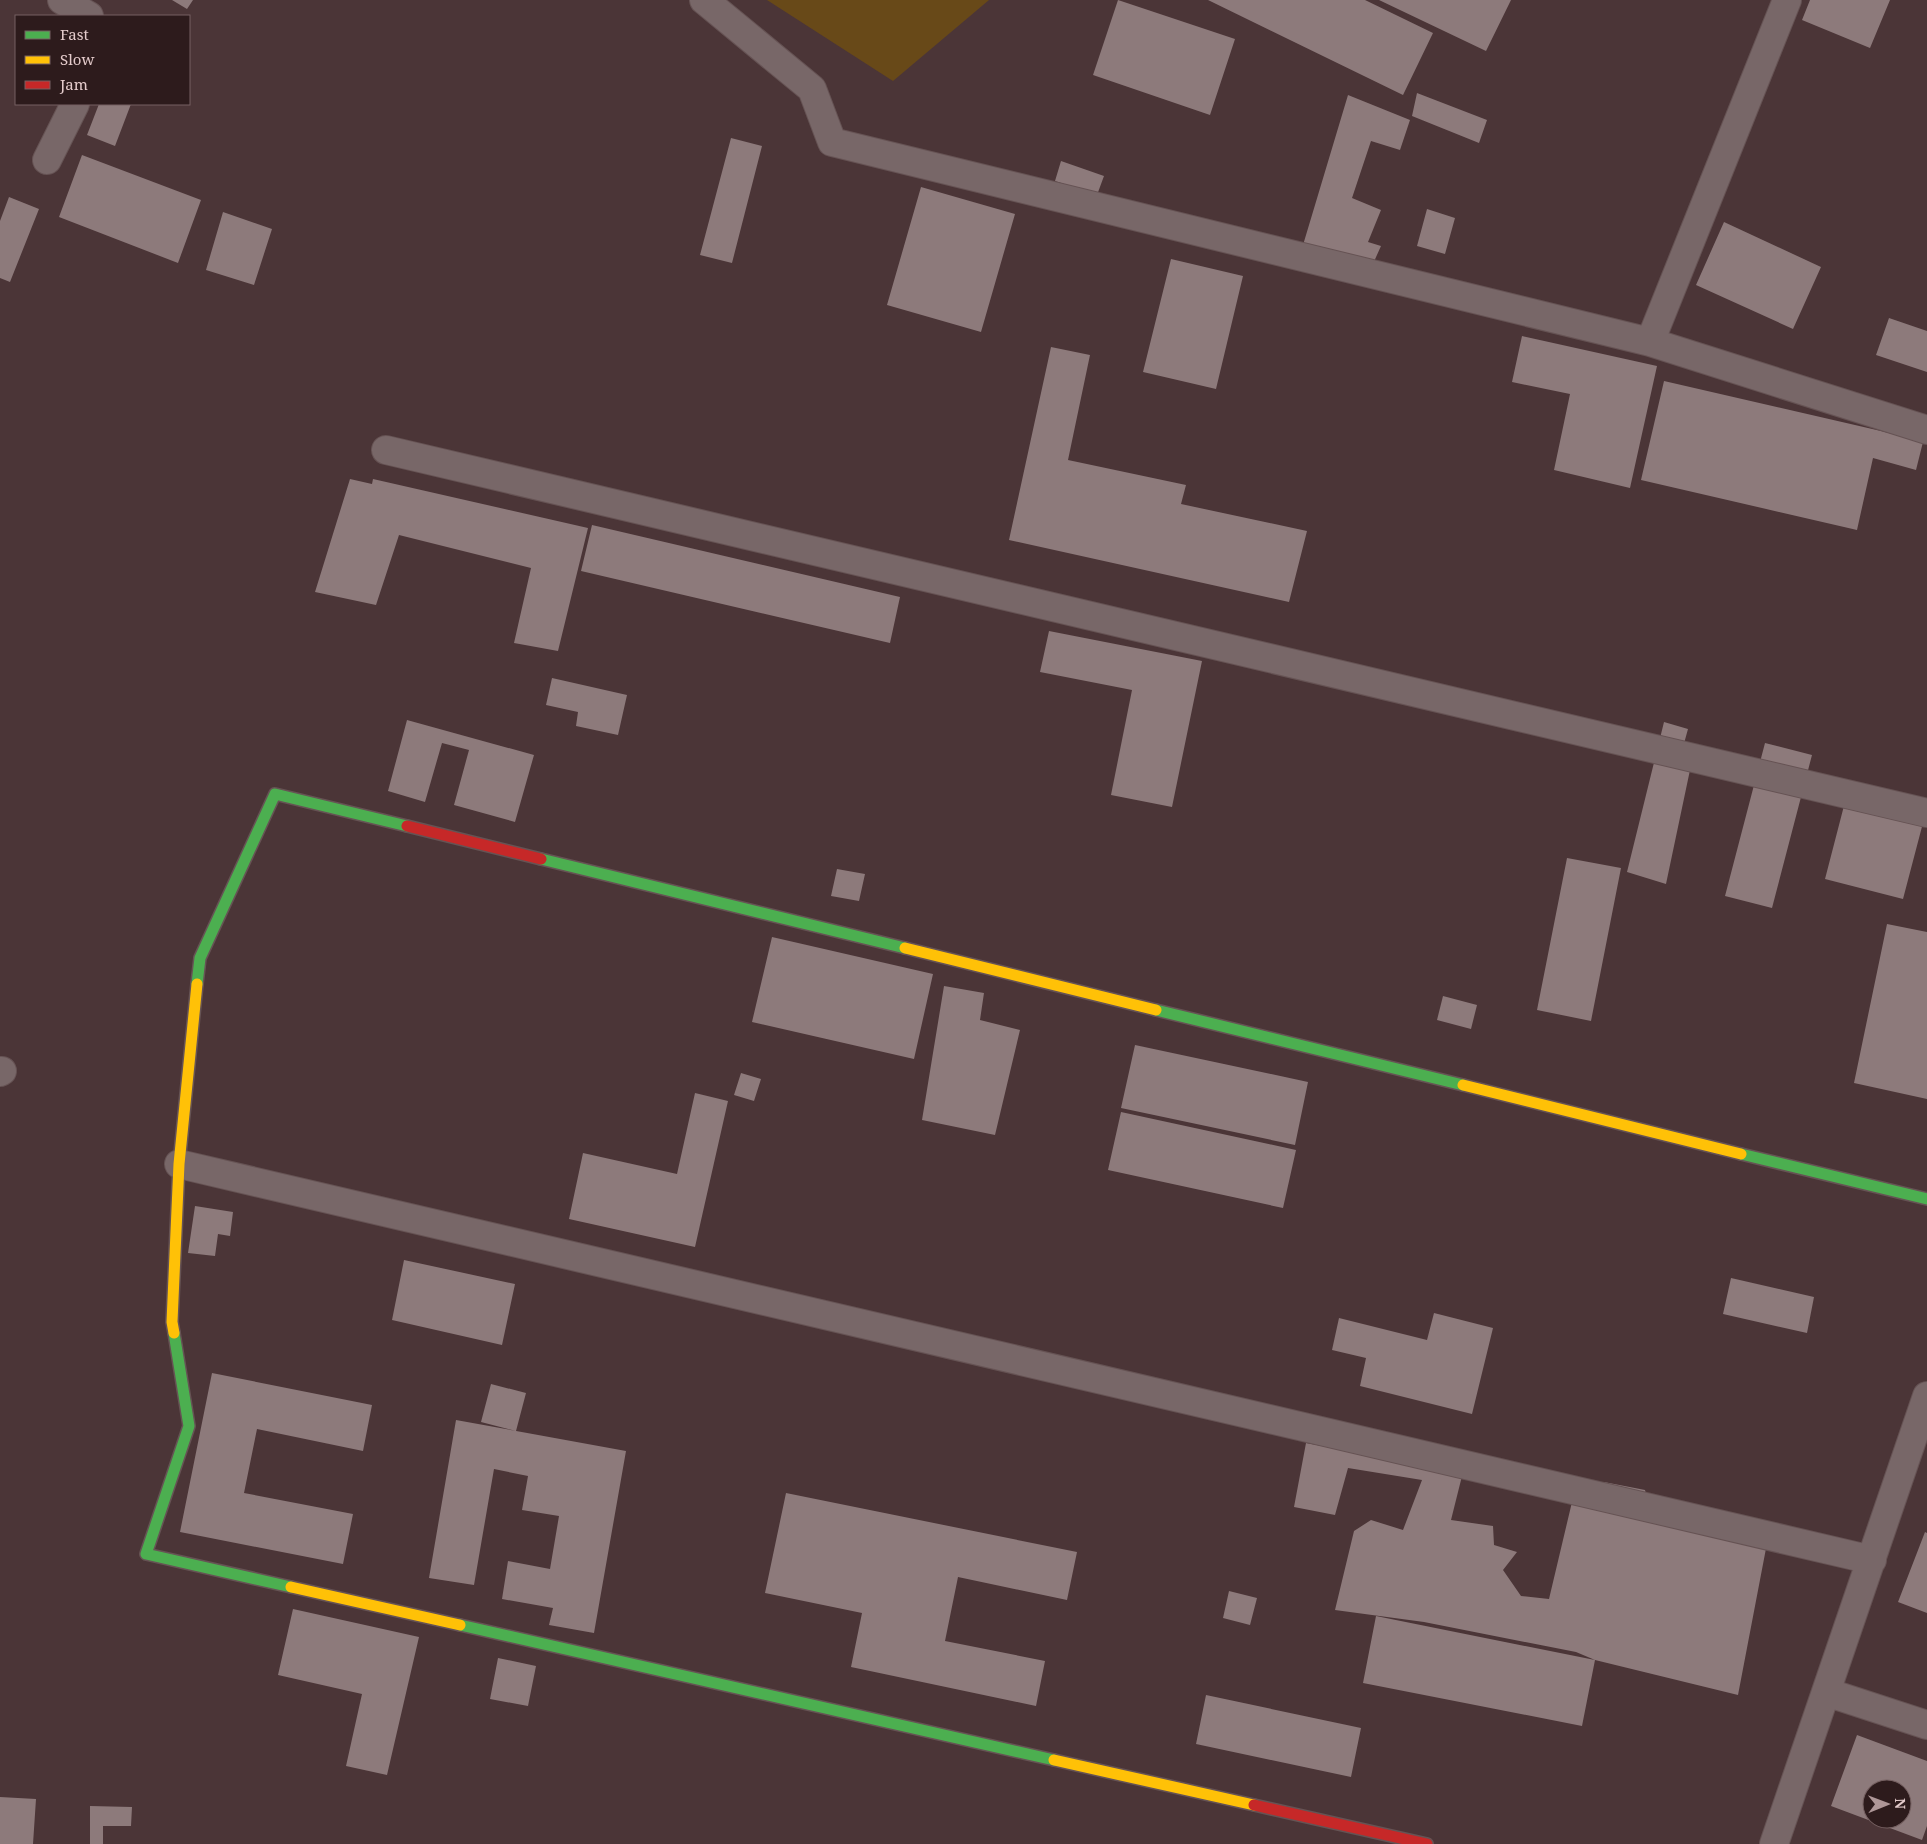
<svg xmlns="http://www.w3.org/2000/svg" width="1927" height="1844" font-family="'Noto Serif',serif">
  <style>
    .green { fill: #684918 }
    .building { fill: #8d7a7b; fill-rule: evenodd }
    .lines { fill: none; stroke-linecap: round; stroke-linejoin: round }
    .street-casing { stroke: #665354; stroke-width: 30 }
    .fast-casing { stroke: #665354; stroke-width: 14 }
    .slow-casing { stroke: #665354; stroke-width: 14 }
    .jam-casing { stroke: #665354; stroke-width: 14 }
    .street { stroke: #786768; stroke-width: 28 }
    .fast { stroke: #4caf50; stroke-width: 11 }
    .slow { stroke: #ffc107; stroke-width: 11 }
    .jam { stroke: #c62828; stroke-width: 11 }
  </style>
  <rect width="100%" height="100%" fill="#4b3537"/>
  <path class="green" d="M767,0H989L893,81Z"/>
  <path class="building" d="M172,0H193L187,9Z
    M1118,0L1235,39L1210,115L1093,75Z
    M1208,0H1365L1433,33L1403,95Z
    M1379,0H1511L1486,51Z
    M1810,0H1890L1870,48L1802,20Z
    M1417,93L1487,120L1479,143L1412,116Z
    M1348,95L1410,120L1400,150L1371,141L1352,198L1381,210L1368,242L1381,246L1372,266L1303,245Z
    M99,104H131L115,146L87,135Z
    M731,138L762,146L732,263L700,255Z
    M82,155L201,200L178,263L59,217Z
    M1061,161L1104,176L1097,195L1055,181Z
    M921,187L1015,214L981,332L887,305Z
    M9,197L39,209L10,282L0,278V221Z
    M1427,209L1455,218L1445,254L1417,246Z
    M223,212L272,229L254,285L206,270Z
    M1724,222L1821,267L1793,329L1696,285Z
    M1171,259L1243,276L1216,389L1143,372Z
    M1889,318L1927,331V372L1876,355Z
    M1522,336L1657,366L1630,488L1554,470L1570,394L1512,382Z
    M1051,347L1090,355L1068,460L1186,485L1181,504L1307,531L1289,602L1009,540Z
    M1664,381L1881,431L1923,442L1916,470L1873,458L1857,530L1641,480Z
    M350,479L372,484L373,479L588,528L558,651L514,643L531,568L399,535L376,605L315,592Z
    M592,525L900,597L890,643L581,571Z
    M1049,631L1202,661L1172,807L1111,795L1132,690L1040,672Z
    M552,678L627,695L618,735L576,726L578,712L546,705Z
    M407,720L534,755L515,822L454,805L469,750L442,743L425,802L388,791Z
    M1664,722L1688,729L1680,758L1690,770L1666,884L1627,872Z
    M1765,743L1812,755L1772,908L1725,896Z
    M1846,798L1924,819L1903,899L1825,879Z
    M1567,858L1621,868L1591,1021L1537,1010Z
    M837,869L865,874L859,901L831,896Z
    M1887,924L1927,932V1099L1854,1083Z
    M772,937L933,974L914,1059L752,1022Z
    M944,986L984,993L980,1020L1020,1030L995,1135L922,1120Z
    M1443,996L1477,1005L1471,1029L1437,1020Z
    M1135,1045L1308,1082L1295,1145L1121,1108Z
    M741,1073L761,1079L754,1101L734,1095Z
    M695,1093L728,1101L695,1247L569,1219L583,1153L677,1174Z
    M1121,1112L1296,1150L1283,1208L1108,1170Z
    M195,1206L233,1212L230,1236L218,1234L215,1256L188,1253Z
    M404,1260L515,1284L502,1345L392,1320Z
    M1731,1278L1814,1297L1807,1333L1723,1314Z
    M1434,1313L1493,1328L1472,1414L1360,1386L1366,1358L1332,1350L1339,1318L1427,1340Z
    M212,1373L372,1405L363,1451L257,1429L244,1493L353,1514L343,1564L180,1532Z
    M491,1384L526,1393L516,1431L481,1422Z
    M456,1420L626,1451L594,1633L549,1625L553,1608L502,1599L508,1561L550,1569L559,1516L522,1510L528,1476L494,1469L474,1585L429,1578Z
    M1306,1443L1463,1472L1451,1520L1493,1526L1494,1545L1517,1552L1503,1570L1521,1596L1549,1599L1572,1502L1602,1492L1604,1482L1645,1490L1647,1498L1768,1538L1738,1695L1595,1660L1576,1652L1424,1622L1335,1610L1354,1531L1371,1520L1403,1530L1422,1480L1348,1468L1335,1515L1294,1507Z
    M786,1493L1077,1552L1067,1600L958,1577L945,1641L1045,1661L1036,1706L851,1667L862,1613L765,1593Z
    M1925,1532L1927,1533V1613L1898,1602Z
    M1229,1591L1257,1598L1250,1625L1223,1618Z
    M293,1609L419,1637L387,1775L346,1766L362,1694L278,1675Z
    M1376,1616L1595,1660L1582,1726L1363,1683Z
    M498,1658L536,1666L528,1706L490,1699Z
    M1206,1695L1361,1728L1351,1777L1196,1744Z
    M1857,1735L1927,1761V1826L1922,1840L1831,1806ZM1872,1789H1902V1819H1872Z
    M0,1797L36,1799L33,1844H0Z
    M90,1806L132,1807L131,1826H103V1844H90Z"/>
  <g class="lines">
    <defs>
      <path id="street" d="M62,0L89,16
        M704,0L812,89L832,142L1650,342L1927,430
        M47,160L75,104
        M1650,342L1787,0
        M386,450L1927,813
        M0,1072L2,1071
        M179,1164L1872,1560
        M1826,1692L1927,1725
        M1774,1844L1927,1396"/>
      <path id="fast" d="M541,859L905,948
        M197,984L200,958L275,794L407,826
        M1156,1010L1463,1085
        M1741,1154L1927,1199
        M174,1333L189,1426L146,1554L291,1587
        M460,1625L1054,1760"/>
      <path id="slow" d="M905,948L1156,1010
        M1463,1085L1741,1154
        M174,1333L172,1322L179,1164L197,984
        M291,1587L460,1625
        M1054,1760L1254,1805"/>
      <path id="jam" d="M407,826L541,859
        M1254,1805L1427,1844"/>
    </defs>
    <use href="#street" class="street-casing"/>
    <use href="#fast" class="fast-casing"/>
    <use href="#slow" class="slow-casing"/>
    <use href="#jam" class="jam-casing"/>
    <use href="#street" class="street"/>
    <use href="#fast" class="fast"/>
    <use href="#slow" class="slow"/>
    <use href="#jam" class="jam"/>
  </g>
  <rect x="15" y="15" width="175" height="90" fill="#2d1b1c" stroke="#766162"/>
  <rect x="25" y="31" width="25" height="8" fill="#4caf50" stroke="#766162"/>
  <text x="60" y="40" font-size="15" fill="#e4cbcb">Fast</text>
  <rect x="25" y="56" width="25" height="8" fill="#ffc107" stroke="#766162"/>
  <text x="60" y="65" font-size="15" fill="#e4cbcb">Slow</text>
  <rect x="25" y="81" width="25" height="8" fill="#c62828" stroke="#766162"/>
  <text x="60" y="90" font-size="15" fill="#e4cbcb">Jam</text>
  <g transform="translate(1887 1804) rotate(89)"><circle r="24" fill="#2d1b1c" stroke="#766162"/>
  <path d="M0-4L9 19L0 12L-9 19Z" fill="#ae9697"/>
  <text y="-8" font-size="14" font-weight="bold" text-anchor="middle" fill="#e4cbcb">N</text>
  </g>
</svg>
